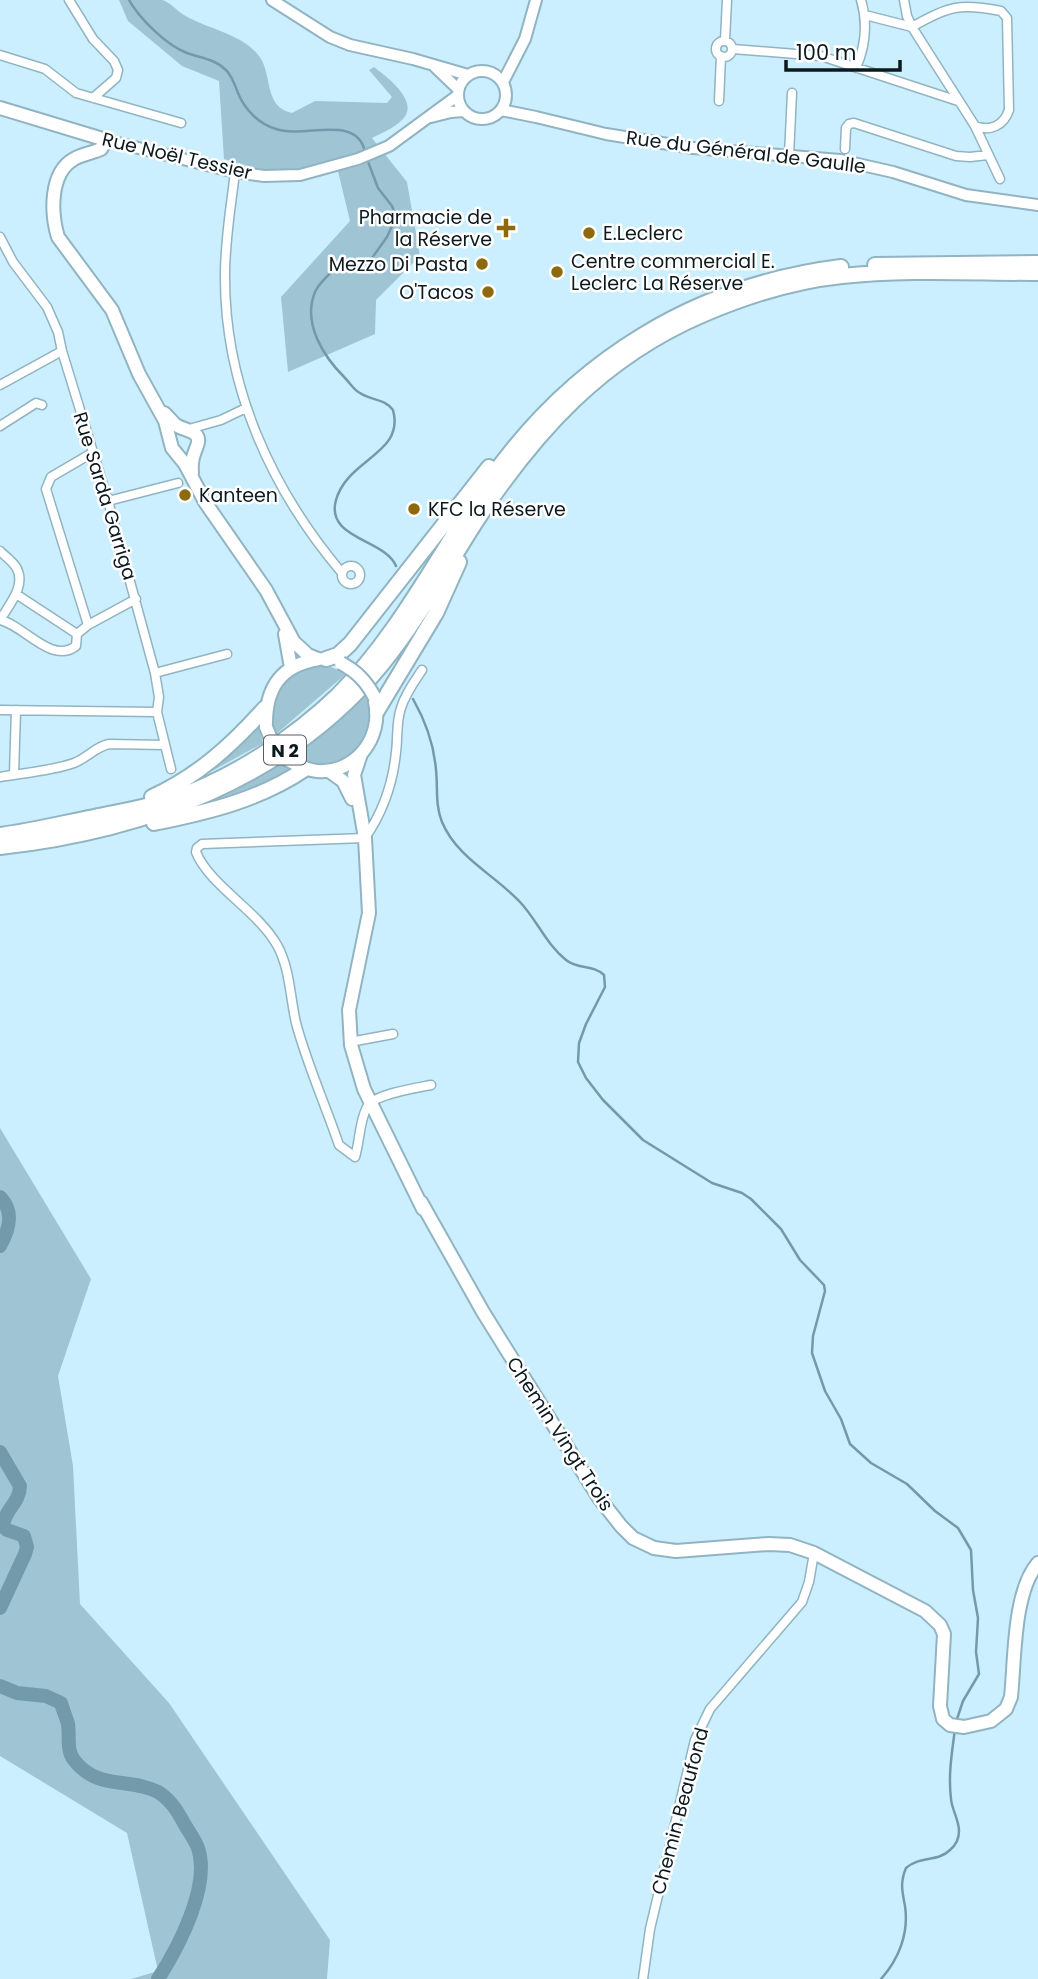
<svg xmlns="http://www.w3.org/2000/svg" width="1038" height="1979" font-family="Poppins,sans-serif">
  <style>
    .green { fill: #9fc5d5 }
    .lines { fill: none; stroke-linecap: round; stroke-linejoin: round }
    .stream { stroke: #729aab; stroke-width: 2.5 }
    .river { stroke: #729aab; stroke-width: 14 }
    .minor-casing { stroke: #91b4c2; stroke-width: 11 }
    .tertiary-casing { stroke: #91b4c2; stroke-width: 14 }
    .secondary-casing { stroke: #91b4c2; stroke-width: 16 }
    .trunk-casing { stroke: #91b4c2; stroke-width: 18 }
    .minor { stroke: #fff; stroke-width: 8 }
    .tertiary { stroke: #fff; stroke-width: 10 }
    .secondary { stroke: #fff; stroke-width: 12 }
    .trunk { stroke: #fff; stroke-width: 14 }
    .secondary-bridge-casing { stroke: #91b4c2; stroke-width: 16; stroke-linecap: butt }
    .secondary-bridge { stroke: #fff; stroke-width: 12 }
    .poi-dot { fill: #8d6a0d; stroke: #fff; stroke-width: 2.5 }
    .labels { text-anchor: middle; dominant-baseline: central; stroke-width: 5; stroke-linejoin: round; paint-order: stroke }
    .shield { fill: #fff; stroke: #555e62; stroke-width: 2 }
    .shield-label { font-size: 18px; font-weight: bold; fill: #0c191e }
    .street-label { font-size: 19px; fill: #0c191e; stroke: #fff }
    .poi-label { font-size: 19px; fill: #0c191e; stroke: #fff; text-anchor: start }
  </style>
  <rect width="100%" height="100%" fill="#cbeffe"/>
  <path class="green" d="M119,0C132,0 149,0 162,0C170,2 177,11 184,15C207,29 243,34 259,56C273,74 263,107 292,113L315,101L387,103L392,97L369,70L374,67C387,77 421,102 402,120C394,128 382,133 372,138L407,182L420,256L376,300L375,334L288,372L281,297L350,221L337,167L281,176L224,159L219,81L182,66L128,21Z
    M325,665L347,673L275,735L270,718L272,701L283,682L301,668Z
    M364,692C366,696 370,702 371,707C376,741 344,770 312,765C305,764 298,759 292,755L328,727Z
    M258,726L263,743L192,782Z
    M279,763L290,770V772L265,787L192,810L191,807L205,802L207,804L237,789Z
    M0,1128L91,1279L58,1376L73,1466L80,1604L169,1703L330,1940L327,1979H131L158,1971L127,1833L0,1756Z"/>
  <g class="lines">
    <path class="stream" d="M129,0C140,19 166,45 187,53C201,58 215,59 226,70C232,76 235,85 238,93C245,110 259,124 276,129C304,139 357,113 365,152
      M367,159L378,188L392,206L396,217L387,237L372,258L364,262L344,260C336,268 319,282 315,292C302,324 324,357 345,378C350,383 354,390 360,393C372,401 384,398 393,410C405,454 348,458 336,500C325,539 385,539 396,566
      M413,699C425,720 434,745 436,770C438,788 435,805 442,822C457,858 495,875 520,902C537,920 546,944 566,960C578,970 593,964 604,975L605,987L586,1024L579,1043L578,1062L586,1078L603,1100L643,1140L712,1183L742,1193L751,1199L781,1229L800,1260L824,1285L825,1291L813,1336L812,1353L825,1391L841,1419L850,1444L871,1463L907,1484L935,1511L958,1528L971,1550L973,1590L978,1618L976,1652L979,1674L963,1701L956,1722
      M881,1979C899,1959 909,1933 905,1906C902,1891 900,1882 906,1868C919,1856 938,1862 950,1850C956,1845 959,1839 959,1831C959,1820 952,1810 951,1799C948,1775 952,1752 955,1729"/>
    <path class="river" d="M0,1197C15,1212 9,1230 0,1246
      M0,1452L20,1486C20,1503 4,1510 3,1526L7,1530L24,1536L27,1547L25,1554L0,1608
      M0,1686L17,1693L46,1696L61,1703C63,1710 66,1717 68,1724C70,1736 66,1750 74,1760C98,1791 129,1777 158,1792C171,1800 178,1812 185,1825C189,1832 195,1840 198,1848C211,1886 178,1948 158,1979"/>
    <defs>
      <path id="minor" d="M69,0L93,39L114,61L118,70L116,78L93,98
        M904,0L907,16L912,27L975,126L1000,179
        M865,15L912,27
        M912,27C948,6 960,3 1001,11L1007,18L1009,110C1004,125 991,132 975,126
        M725,40L727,0
        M716 49a8 8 0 1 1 16 0a8 8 0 1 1-16 0Z
        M733,49L821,56L958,101
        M0,55L45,69L76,93L181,123
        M856,68C866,45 868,24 861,0
        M719,101L721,56
        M845,149L846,128L849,124L854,123L956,156L970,157L988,155
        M789,155L792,93
        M235,172C231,206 225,240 225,274C224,386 271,489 342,573
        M0,237L13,262L47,307L58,332L62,351L108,501L155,673L159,697L157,712L171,769
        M0,385L62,351
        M0,426L36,403L42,405
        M189,429L221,420L246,408
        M108,501L178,483
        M0,551C5,556 12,561 16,567C27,585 9,605 0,620C24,625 51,665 76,646L77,634
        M342 575a9 9 0 1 1 18 0a9 9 0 1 1-18 0Z
        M16,594L77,634
        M88,625L46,489L51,477L92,453
        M77,634L88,625L136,599
        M422,670C414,682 405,694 401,708C396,722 398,738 396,752C393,783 383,812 365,838L202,844L197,848L196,852C209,885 258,911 277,945C290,968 290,997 296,1023C307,1064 325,1104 339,1145L355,1157C360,1141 359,1122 367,1107C374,1094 416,1088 431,1085
        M155,673L227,654
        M0,710L157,712
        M14,774L16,710
        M0,777C24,773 51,771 74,763C87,758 95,747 109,744L165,745
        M350,1042L393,1034
        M643,1979L650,1929L695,1740L710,1709L802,1602L809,1582L814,1553"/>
      <path id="tertiary" d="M272,0L330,37L350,45L413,59L468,75
        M435,67L458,89
        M458 95a24 24 0 1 1 48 0a24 24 0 1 1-48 0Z
        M503,82L525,39L536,0
        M501,110L536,117L606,134L693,148L840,160L893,172L966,195L1038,205
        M431,117L451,112L464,111
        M106,140L235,172L264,176L300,175L358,159L389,146L457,96"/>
      <path id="secondary" d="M0,108L106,140L101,149C92,153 82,154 74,159C49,173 51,214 58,237L112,310L139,374L165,421L172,448L185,464L205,502L266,590L294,642L308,655L318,659
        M164,413C168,416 172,422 176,425C184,431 203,430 197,446C193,456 191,462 192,473
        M285,634L291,668
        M266,727C265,689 280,665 319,659
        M361,754L354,775L365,838L369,913L349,1010L351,1045L364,1089L423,1209
        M286,759C296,764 305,770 317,771C355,774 383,738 375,702
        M329,771L343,781L352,799
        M421,1202L483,1312L599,1498L621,1526L633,1538L654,1548L676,1551L768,1544L790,1545L814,1553L925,1611L940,1625L944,1634L940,1706L943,1719L950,1725L964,1727L991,1721L1006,1709L1011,1697C1015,1659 1013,1592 1038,1563"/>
      <path id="trunk" d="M875,265L1038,263
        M326,659L338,655L350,644L489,467
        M377,711L436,613L459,562
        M152,797C198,776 232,745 265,708
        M154,823C208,812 259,800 305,769
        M0,835C32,831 63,823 94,817C122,811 150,807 177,797C235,776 293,738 338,695C401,632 440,550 491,478C575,359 697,285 841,267
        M0,847C144,831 289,779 383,663C419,619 446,568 477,520C536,431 602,358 702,315C746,296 794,281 842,276C907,269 973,273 1038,273"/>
    </defs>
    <use href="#minor" class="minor-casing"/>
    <use href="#tertiary" class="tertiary-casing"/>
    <use href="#secondary" class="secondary-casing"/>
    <use href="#trunk" class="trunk-casing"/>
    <use href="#minor" class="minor"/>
    <use href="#tertiary" class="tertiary"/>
    <use href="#secondary" class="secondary"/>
    <use href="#trunk" class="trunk"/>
    <defs>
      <path id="secondary-bridge" d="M341,663C357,672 365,680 374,696
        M266,727L273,744L286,759"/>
    </defs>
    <use href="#secondary-bridge" class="secondary-bridge-casing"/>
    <use href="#secondary-bridge" class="secondary-bridge"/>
  </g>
  <g class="poi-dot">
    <path d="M502.5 217.5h7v7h7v7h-7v7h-7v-7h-7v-7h7z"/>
    <circle cx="589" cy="233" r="7"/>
    <circle cx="482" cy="264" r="7"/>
    <circle cx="557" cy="272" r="7"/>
    <circle cx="488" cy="292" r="7"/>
    <circle cx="185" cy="495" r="7"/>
    <circle cx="414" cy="509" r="7"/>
  </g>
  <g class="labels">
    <rect class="shield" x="264" y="735.5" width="42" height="29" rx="5"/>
    <g class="shield-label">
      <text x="285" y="750">N 2</text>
    </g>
    <g class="street-label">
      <text transform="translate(746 152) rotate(7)">Rue du Général de Gaulle</text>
      <text transform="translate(177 156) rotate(13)">Rue Noël Tessier</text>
      <text transform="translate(105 496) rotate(73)">Rue Sarda Garriga</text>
      <text transform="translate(560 1434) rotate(57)">Chemin Vingt Trois</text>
      <text transform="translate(680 1811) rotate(-75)">Chemin Beaufond</text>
    </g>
    <g class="poi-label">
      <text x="492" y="217" text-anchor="end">Pharmacie de<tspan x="492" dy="22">la Réserve</tspan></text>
      <text x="603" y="233">E.Leclerc</text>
      <text x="571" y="261">Centre commercial E.<tspan x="571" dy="22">Leclerc La Réserve</tspan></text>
      <text x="468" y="264" text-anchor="end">Mezzo Di Pasta</text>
      <text x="474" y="292" text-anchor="end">O'Tacos</text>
      <text x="199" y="495">Kanteen</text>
      <text x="428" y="509">KFC la Réserve</text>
    </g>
  </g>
  <path d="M786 60v10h114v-10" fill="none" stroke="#0c191e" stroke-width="3.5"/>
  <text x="796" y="60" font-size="21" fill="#0c191e" stroke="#ffffff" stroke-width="5" paint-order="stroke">100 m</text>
</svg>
